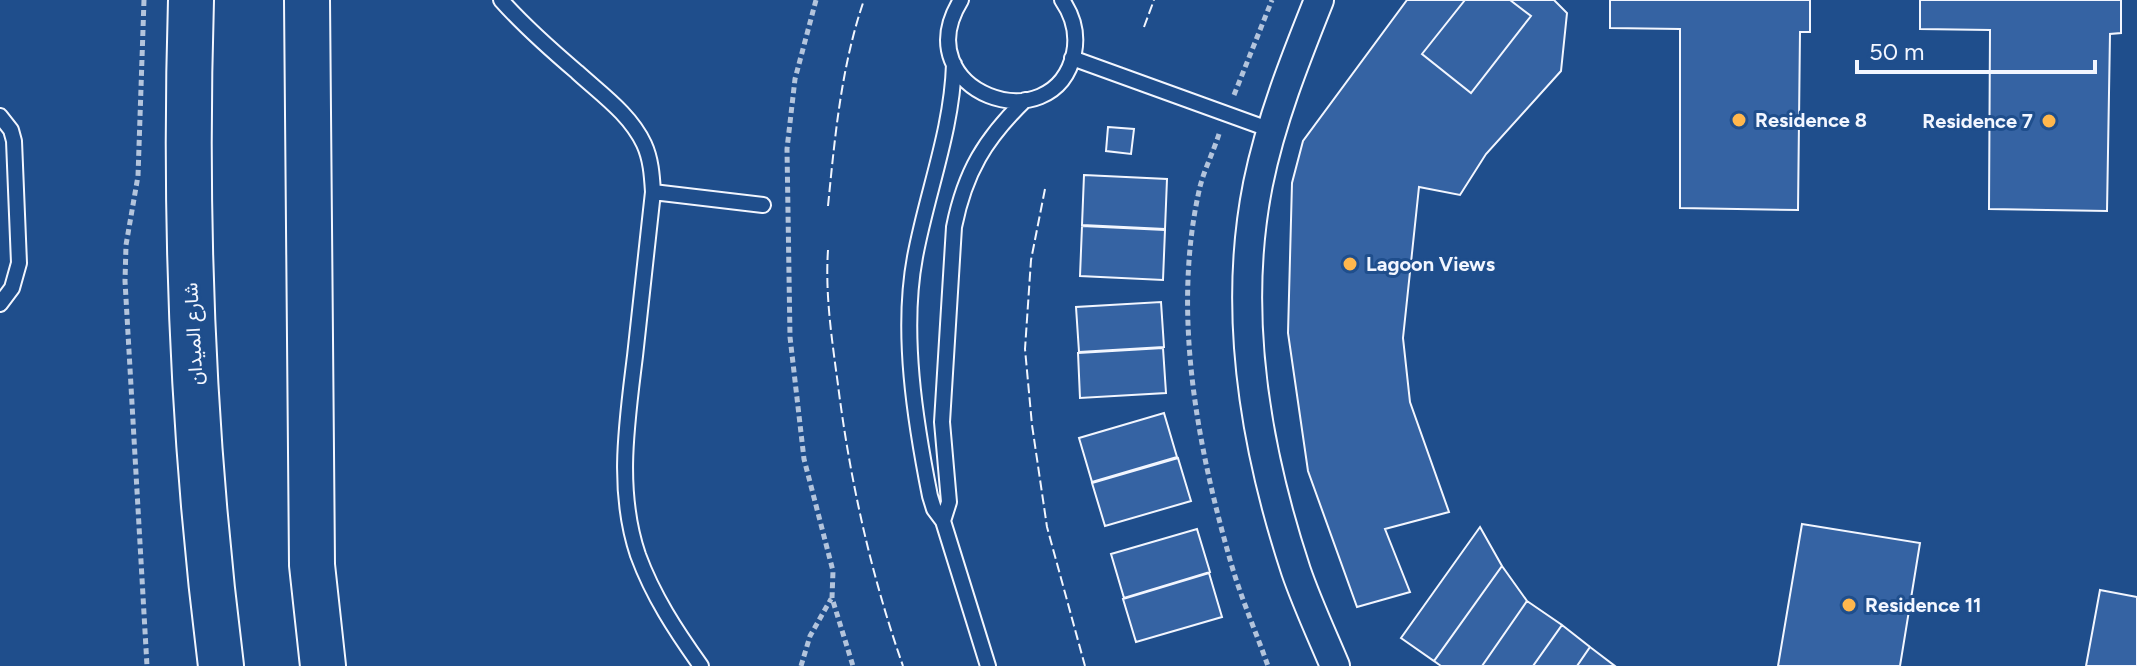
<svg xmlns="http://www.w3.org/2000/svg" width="2137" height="666" font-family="Figtree,Vazirmatn,sans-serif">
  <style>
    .building { fill: #3563a3; stroke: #f2f6ff; stroke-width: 2 }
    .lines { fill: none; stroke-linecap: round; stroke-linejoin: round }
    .service-casing { stroke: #f2f6ff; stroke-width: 18 }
    .minor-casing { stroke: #f2f6ff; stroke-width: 32 }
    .primary-casing { stroke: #f2f6ff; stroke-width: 48 }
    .path { stroke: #b3c4dc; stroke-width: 5; stroke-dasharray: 6 4; stroke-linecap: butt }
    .service { stroke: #1f4e8c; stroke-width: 14 }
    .minor { stroke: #1f4e8c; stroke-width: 28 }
    .primary { stroke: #1f4e8c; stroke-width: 44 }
    .fence { stroke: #f2f6ff; stroke-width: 2; stroke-dasharray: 10 4; stroke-linecap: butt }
    .poi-dot { fill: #ffb74d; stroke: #1f4e8c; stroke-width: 3 }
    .labels { text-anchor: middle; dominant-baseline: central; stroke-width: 6; stroke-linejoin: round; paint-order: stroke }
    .poi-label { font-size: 20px; font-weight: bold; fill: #f2f6ff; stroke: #1f4e8c; text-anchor: start }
    .street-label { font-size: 20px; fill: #f2f6ff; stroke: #1f4e8c }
  </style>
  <rect width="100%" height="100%" fill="#1f4e8c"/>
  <path class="building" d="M1407,0H1554L1567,13L1561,71L1486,154L1460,195L1419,187L1403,338L1410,402L1449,512L1385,529L1410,592L1357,607L1308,471L1288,333L1292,183L1303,141Z
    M1465,0H1510L1531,16L1471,93L1422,54Z
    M1610,0H1810V32H1800L1798,210L1680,208V29L1610,28Z
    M1920,0H2121V33L2110,34L2107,211L1989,209L1990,30L1920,29Z
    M1108,127L1134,129L1131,154L1106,151Z
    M1084,175L1167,179L1165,229L1082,225Z
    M1082,226L1165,230L1163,280L1080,276Z
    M1161,302L1164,347L1079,352L1076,307Z
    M1163,348L1166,393L1080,398L1078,353Z
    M1164,413L1177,457L1092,482L1079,438Z
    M1178,458L1191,501L1105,526L1092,483Z
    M1802,524L1920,543L1900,666H1778Z
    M1480,527L1502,566L1434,661L1401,638Z
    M1197,529L1210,572L1124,598L1111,554Z
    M1502,566L1527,601L1482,666H1441L1434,661Z
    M1209,573L1222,617L1136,642L1123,599Z
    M2100,590L2137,597V666H2086Z
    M1527,601L1562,625L1533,666H1482Z
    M1562,625L1590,647L1577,666H1533Z
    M1590,647L1615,666H1577Z"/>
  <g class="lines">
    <defs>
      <path id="service" d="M501,0C524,26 550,49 577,72C601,94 630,114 644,144C651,159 652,176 653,192C647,247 641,301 635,356C627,422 616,490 638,555C653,596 676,631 701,666
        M961,0C904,92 1054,145 1074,53C1078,33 1073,16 1062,0
        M1072,58L1271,130
        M954,64C952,131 927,192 915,257C901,332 915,421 930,496L934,509L943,521L988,666
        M0,116L11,130L14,141L19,263L12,288L0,304
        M653,192L763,205
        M943,521L949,502L942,422L954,227C965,172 985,139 1025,100"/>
      <path id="minor" d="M1319,0C1295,60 1271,120 1258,184C1232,314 1255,447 1296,571C1307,603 1322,635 1335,666"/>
      <path id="primary" d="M191,0C184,223 193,445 221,666
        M307,0L312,565L323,666"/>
    </defs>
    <use href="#service" class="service-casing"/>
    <use href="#minor" class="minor-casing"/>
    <use href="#primary" class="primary-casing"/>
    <path class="path" d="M144,0L138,176L126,245L125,281L147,666
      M816,0L795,79L787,149L790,337L804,459L833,571L832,598L853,666
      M1234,95L1272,0
      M1219,134C1213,153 1203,172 1199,191C1172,313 1197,445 1231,563C1241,598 1256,632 1268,666
      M801,666L810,636L831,599"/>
    <use href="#service" class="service"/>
    <use href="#minor" class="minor"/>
    <use href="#primary" class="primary"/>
    <path class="fence" d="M1144,27L1154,0
      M1045,189L1031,260L1025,349L1032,425L1047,527L1085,666
      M828,206C835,136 841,67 864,0
      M828,250C825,295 832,340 838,385C850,480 871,575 903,666"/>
  </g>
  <g class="poi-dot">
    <circle cx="1739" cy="120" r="8"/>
    <circle cx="2049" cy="121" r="8"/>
    <circle cx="1350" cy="264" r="8"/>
    <circle cx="1849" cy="605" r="8"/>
  </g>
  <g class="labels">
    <g class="poi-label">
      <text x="1755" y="120">Residence 8</text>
      <text x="2033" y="121" text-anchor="end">Residence 7</text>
      <text x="1366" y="264">Lagoon Views</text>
      <text x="1865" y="605">Residence 11</text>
    </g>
    <g class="street-label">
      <text transform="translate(193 334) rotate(-93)">شارع الميدان</text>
    </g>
  </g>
  <path d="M1857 60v12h238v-12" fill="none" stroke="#f2f6ff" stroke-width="4"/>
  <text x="1869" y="60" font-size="24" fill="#f2f6ff" stroke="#1f4e8c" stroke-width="6" paint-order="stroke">50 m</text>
</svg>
